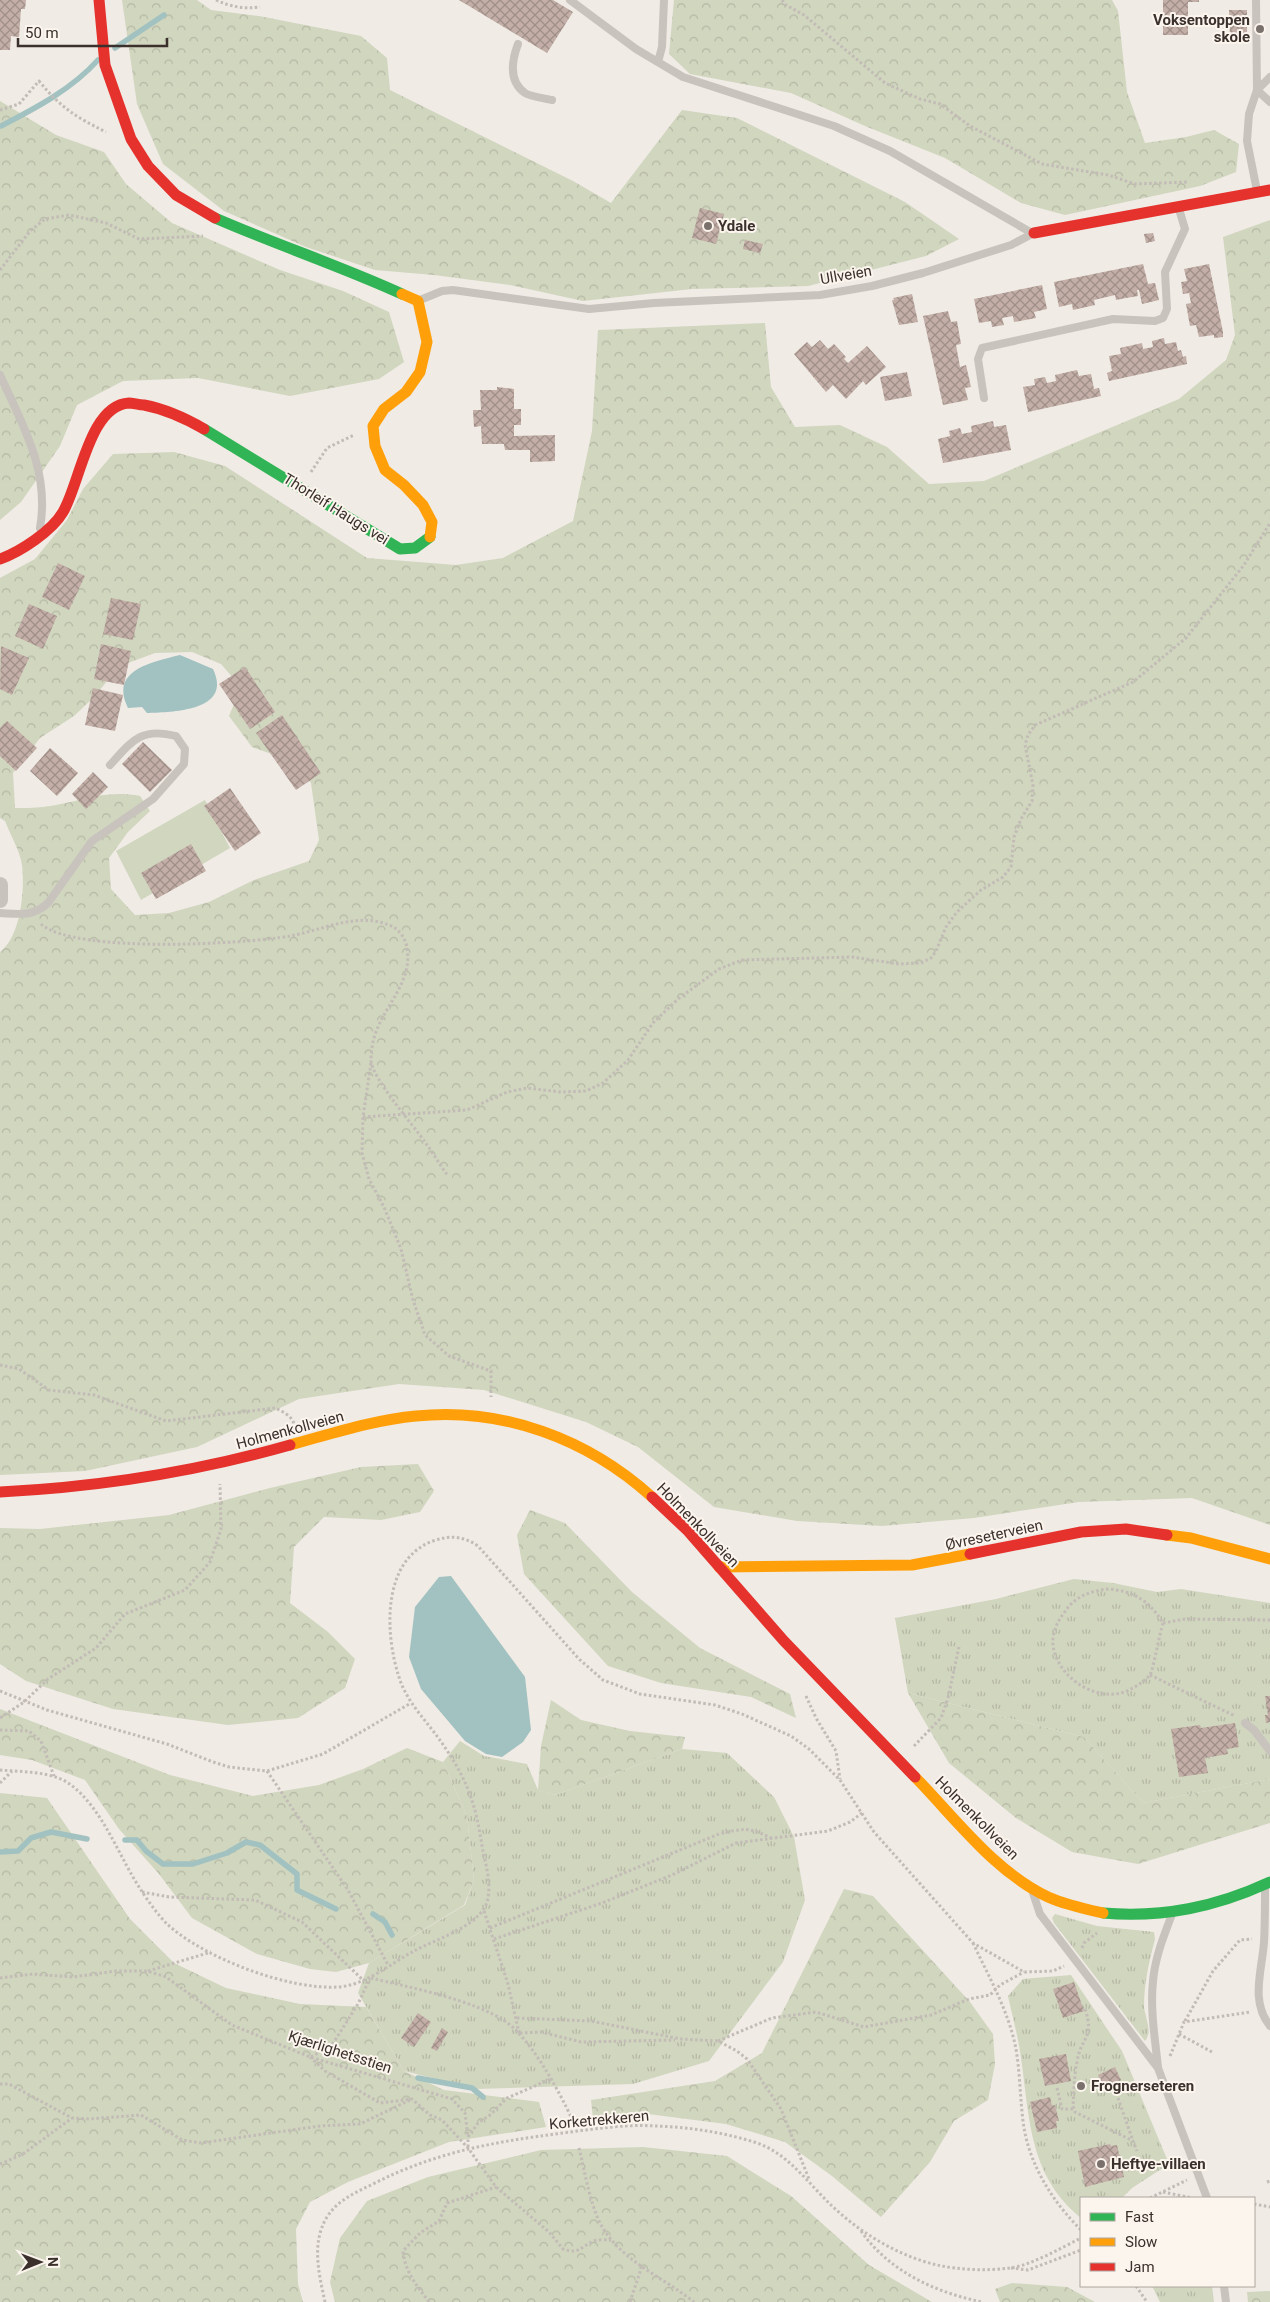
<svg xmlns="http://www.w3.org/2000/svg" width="1270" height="2302" font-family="Roboto,sans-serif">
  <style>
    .grass { fill: url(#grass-tufts) }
    .forest { fill: url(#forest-crowns); fill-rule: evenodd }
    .pitch { fill: #d1d6bf }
    .water { fill: #a1c2c1 }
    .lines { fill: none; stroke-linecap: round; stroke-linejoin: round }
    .stream { stroke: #a1c2c1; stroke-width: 5.5 }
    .building { fill: url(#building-cross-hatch) }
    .path { stroke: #c2bbb6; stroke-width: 3; stroke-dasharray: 2.5 2.5; stroke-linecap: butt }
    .lane { stroke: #c9c3be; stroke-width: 8 }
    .street { stroke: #c9c3be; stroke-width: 16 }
    .fast { stroke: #30b455; stroke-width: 11 }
    .slow { stroke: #ff9f0a; stroke-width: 11 }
    .jam { stroke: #e5322d; stroke-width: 11 }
    .poi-dot { fill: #7a716c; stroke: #fbf5ee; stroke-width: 2 }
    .labels { text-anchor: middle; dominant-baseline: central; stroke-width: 4; stroke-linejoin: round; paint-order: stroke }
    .poi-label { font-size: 15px; font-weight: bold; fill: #3b302b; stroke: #fbf5ee; text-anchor: start }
    .street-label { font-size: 15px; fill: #3b302b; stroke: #fbf5ee }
  </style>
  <defs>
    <pattern id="grass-tufts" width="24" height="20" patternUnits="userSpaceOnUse" patternTransform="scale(1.25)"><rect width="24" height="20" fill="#d1d6bf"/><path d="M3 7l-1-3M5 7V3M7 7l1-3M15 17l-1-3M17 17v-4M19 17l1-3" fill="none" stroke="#b4b8a4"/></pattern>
    <pattern id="forest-crowns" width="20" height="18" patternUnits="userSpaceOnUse" patternTransform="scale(1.25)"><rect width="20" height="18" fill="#d1d6bf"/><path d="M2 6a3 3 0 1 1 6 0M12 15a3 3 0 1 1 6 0" fill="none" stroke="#b4b8a4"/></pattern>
    <pattern id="building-cross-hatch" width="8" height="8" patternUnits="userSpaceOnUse" patternTransform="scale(1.25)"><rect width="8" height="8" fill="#c3afa7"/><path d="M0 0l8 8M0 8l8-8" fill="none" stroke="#a08f88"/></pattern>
  </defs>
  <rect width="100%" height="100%" fill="#f0ebe5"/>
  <path class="grass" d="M1074,1579L1113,1583L1157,1592L1181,1589L1270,1603V1779L1143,1803L1084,1737L908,1693L895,1618L996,1599Z
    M460,1741L484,1756L527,1764L538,1790L555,1795L682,1749L727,1753L774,1797L794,1837L805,1900L783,1962L709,2061L633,2084L477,2089L404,2071L358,1993L369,1963L465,1905L474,1880L467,1816L443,1762Z
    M1055,1914L1097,1926L1154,1932L1155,1939C1149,1962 1144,1983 1144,2007C1145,2017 1153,2032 1145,2041L1054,1923L1052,1918Z
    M1071,1975L1122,2051L1169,2164L1132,2188L1122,2198H1081V2218C1027,2174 1030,2115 1020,2051C1017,2033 1012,2014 1008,1996L1023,1979Z
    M1152,2286H1212L1214,2302H1160Z"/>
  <path class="forest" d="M122,0H197L211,10L259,16L361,36L387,58L390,90L573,181L611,203L682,110L737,118L905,202L959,239L926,256L808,286L692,289L583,301L510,285L434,275L375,270L306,247L224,211L163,164L137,104Z
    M674,0H1112L1118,11L1127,92L1145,143L1186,137L1214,130L1239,144L1236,172L1200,186L1065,215L1021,203L945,158L865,126L791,93L690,74L669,54Z
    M0,101L56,135L104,152L126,184L172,223L280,270L343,291L389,312L404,362L379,379L290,396L198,378L123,381L77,405L60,446L21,502L0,520Z
    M1270,220V1525L1192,1498L1079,1502L974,1518L882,1526L797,1521L714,1507L638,1447L586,1422L484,1390L399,1384L299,1399L197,1447L85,1471L0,1475V952C21,936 25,890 22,865C20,851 10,834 5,821L0,818V578L35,559L67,520L83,489L113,454L174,452L225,466L367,558L456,565L503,558L573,521L592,431L598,330L765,323L771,387L795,427L840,425L887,447L929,484L984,481L1179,399L1226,360L1235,335L1223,237ZM192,652L221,664L241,687L229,716L252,747L294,762L311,783L319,840L309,861L254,880L209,902L169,913L135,915L111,889L109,858L128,832L150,811L140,796C102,789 79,803 43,807C34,808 24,808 15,808L13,773L40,738L74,716L92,699L120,666L155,653Z
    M418,1464L434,1491L420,1512L381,1520L324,1517L294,1547L290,1603L328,1632L355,1659L345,1688L298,1718L228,1725L113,1709L26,1681L0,1664V1528L40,1529L169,1515L270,1488L361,1467Z
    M530,1510L565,1523L632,1592L700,1648L790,1694L796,1718L751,1697L661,1683L608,1666L524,1574L517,1535Z
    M908,1693L1084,1737L1143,1803L1270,1779V1823L1138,1864L1072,1852L1016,1818L949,1763Z
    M551,1700L581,1720L630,1731L685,1737L682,1749L555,1795L538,1790L541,1746Z
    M0,1709L170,1775L253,1796L319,1785L363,1769L407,1748L443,1762L467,1816L474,1880L464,1905L369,1963L336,1972L310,1969L257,1954L192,1918L159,1874L119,1829L85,1780L32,1760L0,1755Z
    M0,1793L47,1798L130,1919L174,1963L226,1988L300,2004L366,2007L404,2071L444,2090L539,2102L546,2127L449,2142L348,2182L310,2202L296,2229L298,2284L303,2302H0Z
    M844,1889L873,1896L970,2002L993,2034L995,2064L988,2100L954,2121L930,2162L881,2217L832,2176L785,2142L726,2124L648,2114L593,2119L591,2100L715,2081L762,2053Z
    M643,2147L727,2156L791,2196L869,2265L932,2302H335L330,2282L340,2238L367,2201L428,2177L541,2150Z
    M1012,2283L1067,2287L1095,2302H1000L995,2289Z
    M1270,2291V2302H1248L1247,2292Z"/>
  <path class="pitch" d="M205,800L230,848L141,900L116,851Z"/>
  <path class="water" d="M180,655L213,669C233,711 173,712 147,713L142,707L128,708C109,670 152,662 180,655Z
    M451,1576L525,1677L531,1730L523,1742L502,1757L486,1754L465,1741L421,1689L409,1657L415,1607L439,1577Z"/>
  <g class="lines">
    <path class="stream" d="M115,48L164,15
      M1,126C36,108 72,89 98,60
      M125,1840H137L146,1851L163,1864H193L227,1853L246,1842L260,1845L297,1874V1890L336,1909
      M0,1852L18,1851L31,1838L51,1832L87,1839
      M373,1914L385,1922L392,1935
      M418,2078L472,2088L483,2097"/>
  </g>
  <path class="building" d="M0,0H26L25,9H21L19,37L11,36L10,50H0Z
    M459,0H553L573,12L547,53Z
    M1163,0H1199V2H1188V35H1163Z
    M1229,10H1247V37H1230Z
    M700,208L724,214L716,244L692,238Z
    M1153,233L1155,241L1146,243L1144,234Z
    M745,240L763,244L760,253L743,249Z
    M1143,264L1148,284L1155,283L1159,300L1142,304L1139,290H1137L1138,296L1126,298L1116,300L1115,295L1094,300L1095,305L1073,310L1072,304L1059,307L1054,282Z
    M1209,264L1223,332V337L1214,338V335L1199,337L1196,325L1190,326L1186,304L1191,303L1189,293L1183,294L1181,282L1187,281L1184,269Z
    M1042,285L1047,309L1034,312L1036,318L1014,322L1013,316L1002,318L1004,325L992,327L991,321L979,323L974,299Z
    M912,294L918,322L899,325L892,300H894L893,298Z
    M948,311L951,322L957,321L961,344L956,345L960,367L966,365L971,387L965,388L968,400L943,405L923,316Z
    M1164,338L1165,344L1176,342L1178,351L1181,350L1183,357L1186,356L1187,364L1109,381L1107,373L1112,371L1109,356L1121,354L1120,348L1142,343L1143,349L1153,347L1152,341Z
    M820,340L828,349L834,344L846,357L844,359L848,363L867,346L886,367L866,385L863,381L846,399L833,385L826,392L794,354L807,342L812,347Z
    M1077,370L1079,376L1091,374L1094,389L1099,388L1101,396L1028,412L1023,387L1035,385L1034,379L1045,377L1047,383L1056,381L1055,375Z
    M907,372L912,396L885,401L880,377Z
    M497,387L514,389V409H521V425H514V436L555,435V461L530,462V450H505L504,444H482L481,426L474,427L473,410H481L480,390H497Z
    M993,421L994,427L1006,425L1011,450L943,463L938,439L950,436L949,431L960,428L962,434L972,432L971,426Z
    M58,563L85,576L69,610L42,597Z
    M111,598L141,604L133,640L103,634Z
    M29,604L57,616L43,649L15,636Z
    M101,644L131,651L124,685L94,679Z
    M1,646L29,658L12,695L0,689Z
    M245,667L275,712L250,729L219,684Z
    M93,688L123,695L115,731L85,725Z
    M282,715L321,773L296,790L256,733Z
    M7,721L37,748L16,771L0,756V728Z
    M143,742L172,770L150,792L122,764Z
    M50,748L78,773L57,796L30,771Z
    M93,772L108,787L86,809L72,794Z
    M230,788L261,833L235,851L204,806Z
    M191,844L206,871L156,899L141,873Z
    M1265,1696H1270V1722L1266,1723L1265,1715H1268Z
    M1235,1723L1239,1747L1227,1749L1228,1754L1205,1758L1208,1773L1179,1777L1171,1729L1200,1725L1201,1728Z
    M1074,1982L1084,2011L1063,2018L1053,1989Z
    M418,2013L431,2022L414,2047L401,2038Z
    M442,2028L448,2032L437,2051L431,2048Z
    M1066,2054L1071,2081L1045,2086L1039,2059Z
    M1115,2067L1121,2080L1103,2088L1098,2075Z
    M1050,2097L1052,2106L1055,2105L1059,2121H1056L1057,2128L1037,2132L1030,2102Z
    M1110,2144L1111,2146L1117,2145L1124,2177L1085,2187L1078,2151Z"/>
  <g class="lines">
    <path class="path" d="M216,0C231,7 244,9 260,7
      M782,0L786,5L804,15L885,83L920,99L940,104L970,126L1042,164L1108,175L1135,184L1188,182
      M0,110L19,104L39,81C61,108 76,117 106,132
      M0,270L30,231L45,219L69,215L106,223L139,239L203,236
      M311,472L327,448L354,435
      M41,924C75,954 244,944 290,936C323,930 361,910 393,927C400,930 406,940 407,948C413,983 383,1006 374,1038C372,1045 371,1054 371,1060C371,1077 414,1126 425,1142C433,1153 440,1165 448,1176
      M371,1063L363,1117L362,1153L369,1179L384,1207L401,1249L413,1300L425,1335L449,1356L491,1371V1397
      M363,1117L467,1110L507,1092L527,1088L561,1092L586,1091L603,1083L628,1060L653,1023L678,999L719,969L742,960L852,957L899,964L921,963L931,958L936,951L946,927L957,912L981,890L1003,877L1011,867L1014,837L1021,819L1032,801L1033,785L1025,745L1028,735L1035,725L1133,682L1186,638L1244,565L1270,523
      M0,1365L19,1369L49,1390L94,1395L166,1421L275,1408C282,1411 292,1416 294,1424
      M1106,1589C1132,1590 1149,1600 1163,1623C1160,1632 1153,1670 1150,1675C1146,1680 1137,1686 1131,1689C1101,1706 1057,1679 1053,1645C1052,1633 1057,1622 1064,1613C1074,1597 1088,1592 1106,1589Z
      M1163,1623L1185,1619L1270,1620
      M1150,1675L1235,1716
      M0,1691L47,1710L167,1744L213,1762L229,1767L267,1771L323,1754L411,1703
      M806,1696L816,1718L836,1751L840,1779
      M0,1718L24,1702L48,1679L96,1648L125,1614L185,1590L210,1562L221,1529L220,1484
      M0,1730L29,1731L41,1741L54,1776
      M914,1746L941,1718L948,1698L959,1647
      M0,1770C23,1772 53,1771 71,1785C103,1809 119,1857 141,1890C148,1901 158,1915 167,1924C204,1958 288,1990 338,1987C366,1985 390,1964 414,1951C436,1939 484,1925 488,1898C491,1883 486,1865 483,1851C480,1835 478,1819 473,1804C467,1782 453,1758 439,1739C425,1719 406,1701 399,1677C385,1635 381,1560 433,1541C449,1535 464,1536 478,1546L579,1659L603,1680L640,1694L715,1705L742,1714L791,1736L809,1749L840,1780L874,1832L973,1943L1024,1972L1053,1971L1064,1966
      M267,1771L348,1890L388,1965
      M0,1783L12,1771
      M142,1892L169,1897L255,1900L302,1922L363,1980
      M484,1911L508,1984L519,2033
      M490,1928L719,1834C743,1828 750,1827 771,1838
      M494,1939L602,1903L672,1875L736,1843L828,1831L850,1822L862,1813
      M973,1943C989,1977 1009,2012 1016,2049C1020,2073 1020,2097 1023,2121C1028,2163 1052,2201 1081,2230
      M1082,1948L1084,1943L1097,1933
      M148,1971L211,1952
      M0,1978L33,1974L73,1977L116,1971H147L166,1977L232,2025L310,2057L452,2099L465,2113L468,2137
      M371,1978C408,1987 475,2000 506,2022C531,2039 559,2091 572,2119
      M1085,2009C1095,2039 1081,2036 1077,2062C1074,2076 1074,2092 1073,2106L1075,2112L1133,2141L1137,2151
      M517,2018L591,2021L681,2039L718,2041L737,2051L747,2059L781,2109L809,2179
      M1185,2021L1213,1971L1240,1940L1252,1939
      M520,2033L541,2032L581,2042L675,2040
      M1179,2034L1212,2052
      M718,2041L772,2018L816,2012L864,2027L931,2015L969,1999L990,1995L1000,1985L1024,1972
      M1170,2056L1184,2022L1250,2012
      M310,2057L325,2071L380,2103L412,2099L430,2115L442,2120L468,2148L496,2187L549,2232L563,2249C580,2255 581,2246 594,2241C599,2239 606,2240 611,2240
      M311,2057L332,2045L358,2004L370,1978
      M0,2084H9L72,2118L89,2119L141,2115L182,2140L201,2143L320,2126L360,2124L412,2099
      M1057,2088L1062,2109H1074
      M1118,2098L1133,2141
      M468,2147V2137L478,2123L490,2115L507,2098L551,2079
      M579,2148C585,2172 589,2200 600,2223C619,2260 663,2277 694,2302
      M0,2164L23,2154L72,2118
      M1267,2182L1270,2181
      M1163,2192L1192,2198
      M1150,2198L1187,2180
      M1254,2204L1270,2207
      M861,2231C889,2271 934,2292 982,2302
      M1011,2268L1028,2270L1081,2250
      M1136,2286L1147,2302
      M325,2302C319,2274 311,2243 327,2217C337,2201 354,2193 371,2185C435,2152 493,2142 563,2133C594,2129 624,2124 655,2126C688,2127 722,2132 754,2142C787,2152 807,2182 831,2205C859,2232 898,2256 937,2265C959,2270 987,2271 1010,2268C1032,2265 1061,2248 1081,2238
      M429,2302C417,2286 405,2272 403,2251L420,2233L439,2221L447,2203L496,2187
      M630,2302L642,2266"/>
    <path class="lane" d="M570,0L636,49L683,77L834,126L890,151L1032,233
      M1256,0L1257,90L1249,114L1247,141L1257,191
      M518,44C512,60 508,81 525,93C531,97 544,98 552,100
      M658,62L662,47L664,0
      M1257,90L1270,77
      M1257,90L1270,102
      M420,300L442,291L453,290L589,309L654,303L820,295L872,286L923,273L1011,245L1032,234
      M0,375C23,426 50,471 40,528
      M984,398L978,359L982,348L1113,319L1155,321L1163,318L1167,309L1165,272L1185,229L1179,209
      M0,913C19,914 33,917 48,903L92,841L153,799L184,764L185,749L176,736C141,727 132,741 110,765
      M1245,1723L1254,1730L1270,1751
      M1265,1887C1265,1905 1265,1924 1264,1942C1262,1971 1250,2001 1270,2026
      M1033,1893L1040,1914L1158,2068L1207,2198
      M1158,2067C1155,2039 1150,2009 1153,1981C1155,1958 1163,1938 1171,1917
      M1224,2286L1226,2302"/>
    <path class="street" d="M0,885V900"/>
    <path class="fast" d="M215,218C277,245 341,266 402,294
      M204,429L400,549L415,548L430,537
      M1103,1913C1163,1918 1216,1907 1270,1882"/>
    <path class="slow" d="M402,294L418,301L427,342L420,372L406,392L384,409L373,426L375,446L385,470L404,485L423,505L432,522L430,537
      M290,1445C331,1434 373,1420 416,1416C503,1407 588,1439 652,1497
      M1167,1535L1191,1538L1270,1559
      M719,1567L912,1565L970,1554
      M915,1777C956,1819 995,1872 1048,1897C1066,1905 1085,1909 1103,1913"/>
    <path class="jam" d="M99,0L105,65L131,139L148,166L176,195L215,218
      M1034,233L1270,190
      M0,559C20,552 52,531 63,512C80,484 89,405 129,403C133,403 139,405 144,405C165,409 185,418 204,429
      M0,1492C99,1487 195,1472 290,1445
      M652,1497L687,1530L784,1641L915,1777
      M970,1554L1081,1532L1126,1529L1167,1535"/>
  </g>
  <g class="poi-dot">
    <circle cx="1260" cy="29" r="5"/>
    <circle cx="708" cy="226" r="5"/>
    <circle cx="1081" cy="2086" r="5"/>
    <circle cx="1101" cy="2164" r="5"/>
  </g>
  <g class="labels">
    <g class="poi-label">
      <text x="1250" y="20" text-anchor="end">Voksentoppen<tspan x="1250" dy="17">skole</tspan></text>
      <text x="718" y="226">Ydale</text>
      <text x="1091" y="2086">Frognerseteren</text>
      <text x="1111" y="2164">Heftye-villaen</text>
    </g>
    <g class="street-label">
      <text transform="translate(846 275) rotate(-10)">Ullveien</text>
      <text transform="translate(336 509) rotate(32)">Thorleif Haugs vei</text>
      <text transform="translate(290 1430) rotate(-15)">Holmenkollveien</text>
      <text transform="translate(698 1525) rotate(46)">Holmenkollveien</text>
      <text transform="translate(994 1535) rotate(-12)">Øvreseterveien</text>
      <text transform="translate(977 1818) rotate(45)">Holmenkollveien</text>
      <text transform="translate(340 2052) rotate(18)">Kjærlighetsstien</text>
      <text transform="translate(599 2120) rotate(-5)">Korketrekkeren</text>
    </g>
  </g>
  <rect x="1080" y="2197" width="175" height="90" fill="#fbf5ee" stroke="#aea6a0"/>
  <rect x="1090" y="2213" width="25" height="8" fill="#30b455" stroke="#aea6a0"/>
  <text x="1125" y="2222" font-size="15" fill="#3b302b">Fast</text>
  <rect x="1090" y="2238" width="25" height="8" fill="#ff9f0a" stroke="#aea6a0"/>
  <text x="1125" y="2247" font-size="15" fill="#3b302b">Slow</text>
  <rect x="1090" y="2263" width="25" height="8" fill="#e5322d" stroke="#aea6a0"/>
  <text x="1125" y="2272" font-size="15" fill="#3b302b">Jam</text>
  <g transform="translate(40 2262) rotate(89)" stroke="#fbf5ee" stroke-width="4" paint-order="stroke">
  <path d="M0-4L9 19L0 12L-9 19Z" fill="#3b302b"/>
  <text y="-8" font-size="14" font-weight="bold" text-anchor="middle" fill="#3b302b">N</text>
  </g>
  <path d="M18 38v8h149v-8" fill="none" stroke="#3b302b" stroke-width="2.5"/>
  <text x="25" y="38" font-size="15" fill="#3b302b" stroke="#fbf5ee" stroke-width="4" paint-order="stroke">50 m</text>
</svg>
